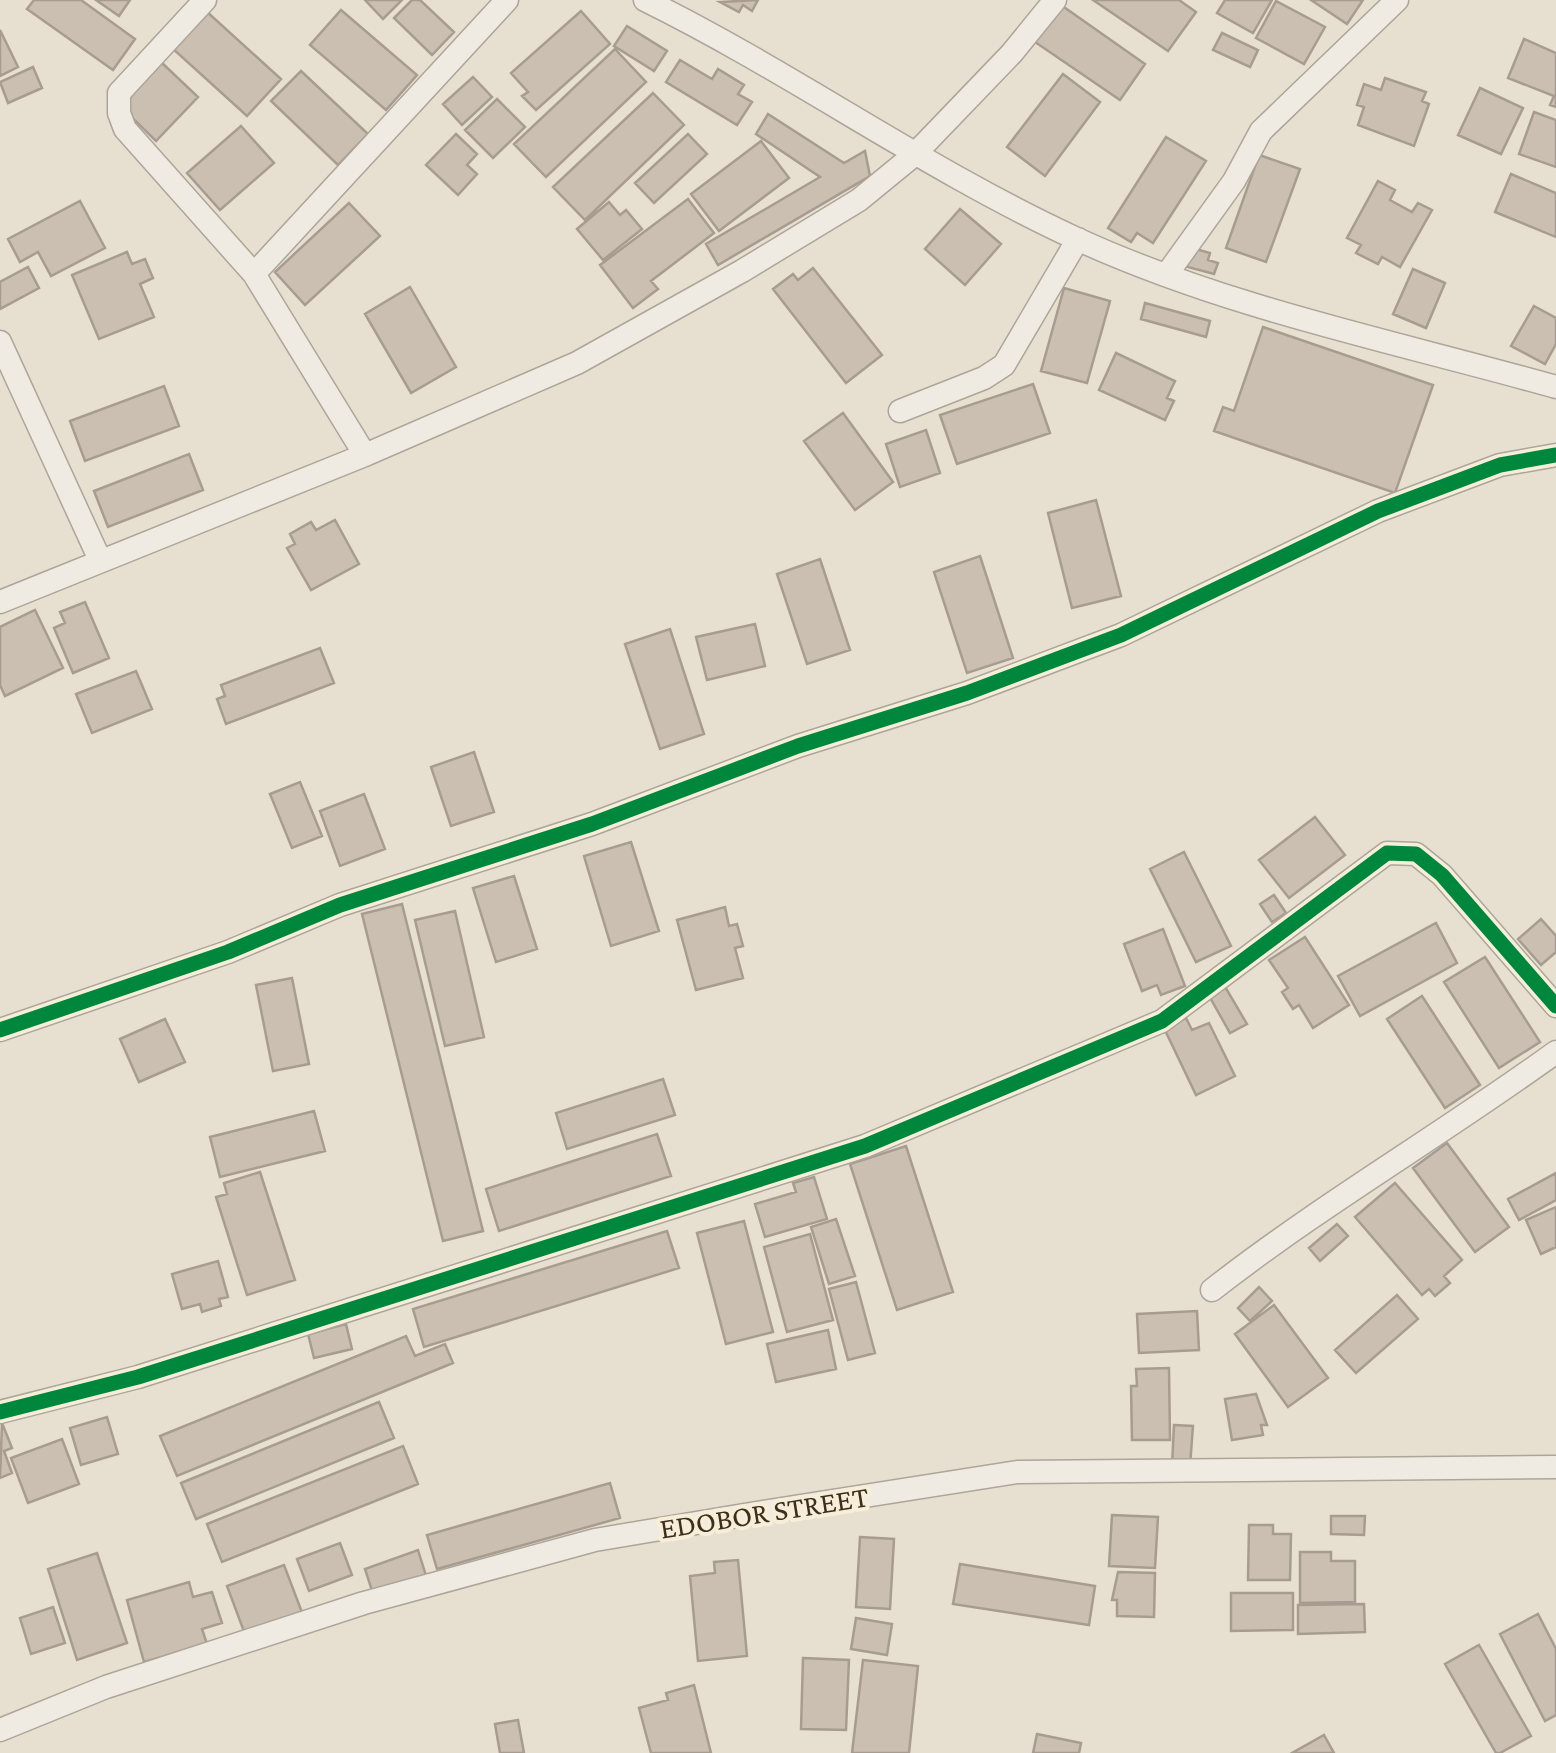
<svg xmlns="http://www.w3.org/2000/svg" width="1556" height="1753" font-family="'Crimson Pro',serif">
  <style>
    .building { fill: #cbbfb2; stroke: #a89c90; stroke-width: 2.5 }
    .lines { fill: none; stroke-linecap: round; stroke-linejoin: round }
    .minor-casing { stroke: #ada599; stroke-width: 25 }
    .minor { stroke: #efebe3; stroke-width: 22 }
    .cycleway-casing { stroke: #f7eed8; stroke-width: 21 }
    .cycleway { stroke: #00873e; stroke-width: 15 }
    .labels { text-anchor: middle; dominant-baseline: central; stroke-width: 8; stroke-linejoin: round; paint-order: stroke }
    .street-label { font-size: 30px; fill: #3d2e20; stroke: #f7eed8 }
  </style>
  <rect width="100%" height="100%" fill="#e7e0d1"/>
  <path class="building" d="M34,0H81L135,39L113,70L27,9Z
    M96,0H130L119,16Z
    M365,0H402L383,19Z
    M412,0H420L454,32L432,55L394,18Z
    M758,0L752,11L743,5L739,12L720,2Z
    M1093,0H1179L1196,12L1168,51Z
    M1225,0H1272L1253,33L1217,13Z
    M1311,0H1363L1347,24Z
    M1276,1L1325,27L1304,64L1256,38Z
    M1061,5L1145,64L1120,100L1035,42Z
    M341,10L417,75L386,110L310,45Z
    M206,11L281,79L247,116L172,48Z
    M581,11L610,44L536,110L522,96L528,92L511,73Z
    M627,26L667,51L654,71L614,46Z
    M0,30L18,67L0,76Z
    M1222,33L1258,50L1250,67L1213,50Z
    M1524,39L1556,53V107L1550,105L1554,96L1508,78Z
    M615,49L646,82L546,177L514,144Z
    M680,60L712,79L718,69L744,85L738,94L752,102L737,125L666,82Z
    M161,62L198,97L156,141L120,106Z
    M33,67L42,88L8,103L0,82Z
    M301,71L368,134L338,165L271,101Z
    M1063,74L1100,102L1045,176L1007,147Z
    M473,77L492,97L462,125L443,104Z
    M1385,78L1426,92L1422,101L1429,104L1414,146L1358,125L1364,107L1357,105L1364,84L1381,90Z
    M1480,88L1523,108L1501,154L1458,135Z
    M653,93L684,125L585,220L553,187Z
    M497,99L525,127L493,158L465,130Z
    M1534,112L1556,120V167L1519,154Z
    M768,114L844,163L865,151L870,176L718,265L706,244L820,177L756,134Z
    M241,126L274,163L220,210L187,173Z
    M456,134L477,154L467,165L477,174L458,195L426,165Z
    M688,134L707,154L654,203L635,183Z
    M1166,137L1206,161L1153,243L1137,233L1131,242L1108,228Z
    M761,141L789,178L719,231L691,194Z
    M1259,155L1300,169L1266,262L1226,248Z
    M1511,174L1556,193V237L1495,212Z
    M1378,181L1395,190L1390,200L1412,212L1418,203L1432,210L1400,267L1382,257L1378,264L1356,253L1361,245L1347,238Z
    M688,199L714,233L651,281L658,289L633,308L600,265Z
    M80,201L105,248L51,276L38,252L20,262L8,239Z
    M609,202L620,215L626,210L642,229L603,260L577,229Z
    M349,203L380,236L305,305L275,272Z
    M960,209L1001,244L965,285L925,249Z
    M1196,249L1210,253L1208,260L1218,263L1214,274L1184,266L1188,254L1194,256Z
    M127,252L132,264L145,259L153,278L140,284L154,317L99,339L72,275Z
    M28,267L39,288L0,309V282Z
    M813,268L882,355L846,383L773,289L793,274L798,280Z
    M1413,269L1445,283L1426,328L1393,314Z
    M410,287L456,367L411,393L365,314Z
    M1064,288L1110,301L1087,383L1041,371Z
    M1145,303L1210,321L1206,337L1141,319Z
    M1534,306L1556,318V344L1545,364L1511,346Z
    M1263,327L1433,385L1395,493L1214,431L1223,407L1234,411Z
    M1116,353L1175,381L1167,398L1174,401L1165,420L1099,390Z
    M1033,384L1050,433L957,464L940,415Z
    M164,386L179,426L85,461L70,421Z
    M843,413L893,482L855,510L804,441Z
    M926,430L940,473L900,487L886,444Z
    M189,454L203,490L108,527L94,491Z
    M1096,500L1121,596L1072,608L1048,513Z
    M335,520L359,564L311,590L287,548L295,544L290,534L311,522L316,530Z
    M980,556L1013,658L967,673L934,572Z
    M820,559L850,650L807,664L777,574Z
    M85,602L109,658L73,673L54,628L65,623L60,612Z
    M35,610L63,668L5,696L0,685V627Z
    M755,624L765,666L707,680L696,637Z
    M670,629L704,734L660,749L625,644Z
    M320,648L334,683L226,724L217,699L225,696L221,685Z
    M136,671L152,709L92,733L76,694Z
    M474,752L494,812L451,826L431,767Z
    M300,782L322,836L292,848L270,794Z
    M364,794L385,849L340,866L320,811Z
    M1315,817L1345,855L1289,898L1259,860Z
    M631,842L659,931L611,946L584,856Z
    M1184,852L1231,946L1196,962L1150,869Z
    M514,876L537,949L496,962L473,888Z
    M1274,895L1286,913L1272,922L1260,904Z
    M402,904L483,1231L443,1241L362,914Z
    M725,907L729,926L737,924L743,946L735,948L743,978L696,990L677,920Z
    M455,911L484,1037L445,1046L415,920Z
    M1541,919L1556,936V952L1541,965L1518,939Z
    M1436,923L1457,963L1360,1016L1338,976Z
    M1163,929L1185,986L1161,995L1157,985L1142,991L1124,944Z
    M1305,937L1349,1005L1313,1028L1299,1005L1293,1009L1282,992L1288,988L1269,960Z
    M1485,957L1540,1042L1499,1068L1444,982Z
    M292,978L309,1064L273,1071L256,985Z
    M1224,985L1247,1024L1230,1033L1208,994Z
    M1422,996L1480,1085L1445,1108L1387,1019Z
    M1186,1018L1192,1030L1209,1023L1235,1076L1196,1095L1164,1028Z
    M165,1019L185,1062L139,1082L120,1039Z
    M663,1079L675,1115L567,1149L556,1113Z
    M314,1111L325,1151L220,1177L210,1137Z
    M657,1134L671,1176L499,1231L486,1189Z
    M1447,1143L1509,1227L1475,1252L1413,1168Z
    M906,1146L953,1292L897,1310L850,1164Z
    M260,1172L295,1280L247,1295L216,1197L227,1194L224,1183Z
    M1556,1173V1200L1519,1220L1508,1199Z
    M814,1177L827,1219L765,1237L755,1204L796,1192L793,1183Z
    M1395,1183L1462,1260L1444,1276L1450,1283L1435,1296L1429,1289L1422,1295L1355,1217Z
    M1556,1207V1247L1541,1254L1526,1220Z
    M836,1219L855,1276L829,1284L811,1227Z
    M744,1221L773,1332L726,1344L697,1233Z
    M1337,1224L1348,1236L1320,1261L1309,1248Z
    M667,1231L679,1268L424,1347L413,1309Z
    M810,1234L833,1320L787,1332L764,1247Z
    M218,1261L228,1297L219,1299L221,1306L202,1312L200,1304L182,1309L172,1274Z
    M856,1282L875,1353L848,1360L829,1289Z
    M1259,1287L1272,1301L1250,1321L1238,1308Z
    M1397,1295L1418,1319L1356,1373L1335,1350Z
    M1274,1305L1328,1378L1288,1407L1235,1334Z
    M1197,1311L1199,1350L1139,1353L1137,1314Z
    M346,1324L352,1349L314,1358L308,1334Z
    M828,1330L836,1369L776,1382L767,1344Z
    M406,1336L415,1356L445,1344L453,1363L177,1476L160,1436Z
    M1169,1368L1170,1440H1132L1131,1386H1137L1136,1369Z
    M1256,1394L1267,1425H1261L1263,1435L1232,1440L1225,1399Z
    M379,1402L394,1438L196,1519L181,1483Z
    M107,1417L118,1454L81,1465L70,1428Z
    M2,1423L12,1448L4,1451L12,1473L0,1478Z
    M1174,1425L1193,1426L1190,1466L1172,1465Z
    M62,1439L79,1484L28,1503L11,1458Z
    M403,1446L418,1484L222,1562L207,1524Z
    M610,1483L620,1518L437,1569L427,1535Z
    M1112,1515L1158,1517L1155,1568L1109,1566Z
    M1331,1516H1365L1364,1535L1331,1534Z
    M1249,1525H1273V1534H1291L1290,1580H1248Z
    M860,1537L894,1539L890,1609L856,1607Z
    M340,1543L352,1575L309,1591L297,1559Z
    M418,1550L427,1579L374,1597L365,1569Z
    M1300,1552H1331V1561H1355V1602L1300,1603Z
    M97,1553L127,1643L77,1660L48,1569Z
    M738,1560L747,1656L698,1661L690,1576L715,1573L714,1562Z
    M960,1564L1095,1586L1089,1625L953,1604Z
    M284,1565L303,1615L246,1637L227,1586Z
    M1118,1572L1155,1573L1154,1617L1117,1616V1600H1112Z
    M189,1582L193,1597L212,1592L222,1623L202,1629L207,1644L144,1662L127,1600Z
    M1231,1593H1293V1630L1231,1631Z
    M1364,1604L1365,1632L1298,1634V1605Z
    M53,1607L65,1643L31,1654L20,1618Z
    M1538,1614L1556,1649V1715L1545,1721L1500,1634Z
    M856,1618L892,1624L887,1655L851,1649Z
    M1479,1645L1531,1736L1500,1753H1496L1445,1664Z
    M803,1658L849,1660L846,1730L801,1729Z
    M863,1660L918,1666L909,1753H852Z
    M694,1685L711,1753H651L639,1708L668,1700L666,1693Z
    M518,1720L524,1753H500L495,1724Z
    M1037,1734L1081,1743L1079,1753H1033Z
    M1324,1735L1334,1753H1292Z"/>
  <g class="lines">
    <defs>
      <path id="minor" d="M205,0L119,93V113L125,129L254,274
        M645,0C793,73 927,170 1077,239C1227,308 1397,342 1556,387
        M1167,274L1234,181L1261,131L1397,0
        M0,342L100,560
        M900,411L984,378L1004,365L1078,239
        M365,455L254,274L507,0
        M0,602L365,455L577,363L742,271L859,200L914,155L1012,53L1055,0
        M0,1030L228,952L340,905L592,824L798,746L967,693L1121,635L1378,511L1500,465L1556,455
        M1212,1290C1322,1204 1443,1134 1556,1052
        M0,1412L138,1377L865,1146L1162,1021L1387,853L1416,854L1442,875L1556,1006
        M0,1730L106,1687L364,1603L595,1540L744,1515L1017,1472L1556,1467"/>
    </defs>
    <use href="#minor" class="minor-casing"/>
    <use href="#minor" class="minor"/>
    <defs>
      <path id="cycleway" d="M0,1030L228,952L340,905L592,824L798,746L967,693L1121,635L1378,511L1500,465L1556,455
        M0,1412L138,1377L865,1146L1162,1021L1387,853L1416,854L1442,875L1556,1006"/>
    </defs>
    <use href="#cycleway" class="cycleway-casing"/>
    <use href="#cycleway" class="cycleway"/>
  </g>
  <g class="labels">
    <g class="street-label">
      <text transform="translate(764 1512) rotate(-9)">EDOBOR STREET</text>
    </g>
  </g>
</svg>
